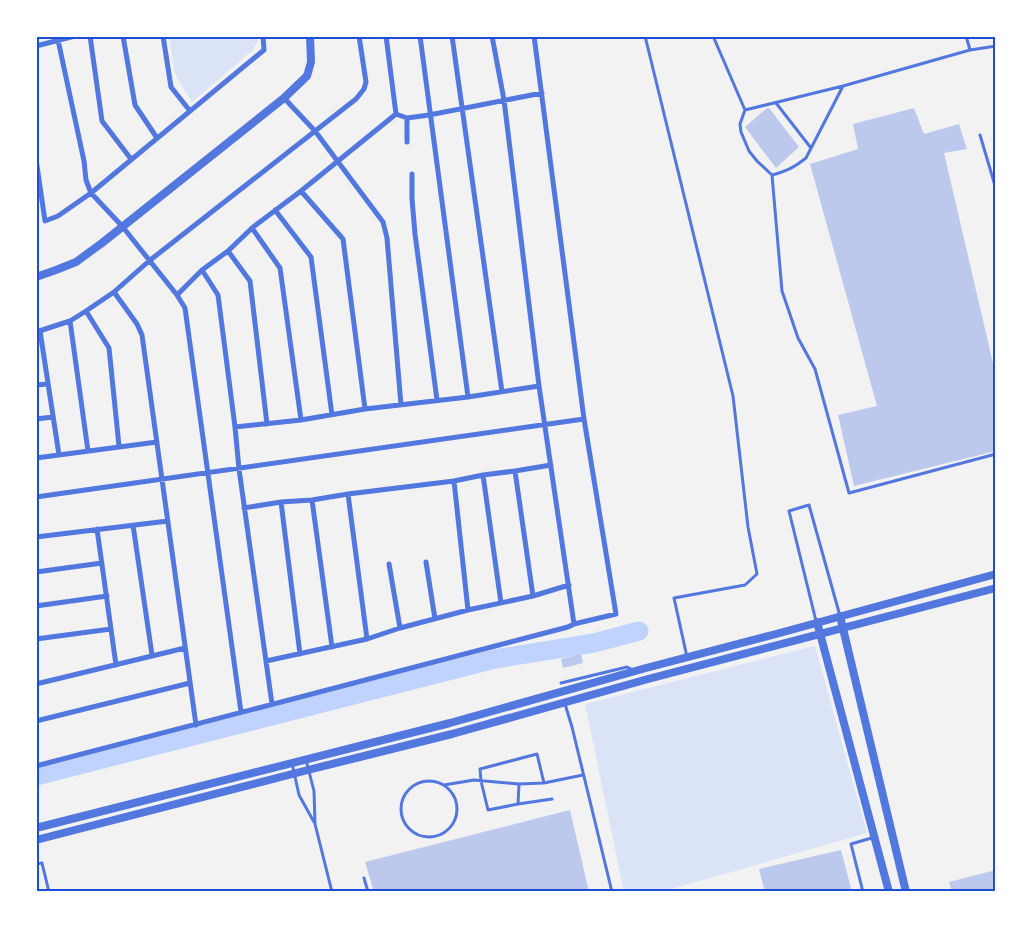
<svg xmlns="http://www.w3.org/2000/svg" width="1032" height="928" font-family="'PT Serif',serif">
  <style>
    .green { fill: #dbe4f7 }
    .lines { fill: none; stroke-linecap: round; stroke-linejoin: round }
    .river { stroke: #bfd3fe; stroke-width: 19 }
    .building { fill: #bdc9ec }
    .service { stroke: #5277de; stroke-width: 3 }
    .minor { stroke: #5277de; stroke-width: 5 }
    .tertiary { stroke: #5277de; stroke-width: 8 }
    .neatline { fill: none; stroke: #1d4ed8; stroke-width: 2 }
  </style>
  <rect width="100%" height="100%" fill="#f2f2f2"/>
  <path class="green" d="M169,36H257L258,40L253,50L192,102L175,74Z
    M815,646L867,833L746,868L660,892H624L585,704Z"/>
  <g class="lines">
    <path class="river" d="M36,776L495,659L594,643L639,631"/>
  </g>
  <path class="building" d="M767,108H769L799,147L776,168L745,127Z
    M914,108L924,134L959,124L967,149L944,153L996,376V451L854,486L838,415L877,406L810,164L858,149L853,124Z
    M581,654L583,663L563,668L561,659Z
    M570,810L589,892H374L365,862Z
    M841,850L852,892H765L759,869Z
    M996,870V892H952L949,882Z"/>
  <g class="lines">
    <path class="service" d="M645,36L733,396L748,527L757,574L745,585L674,598L687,657
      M713,36L745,110L843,86
      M966,36L970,50
      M996,46L970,50L843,86L806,158C795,167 787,171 772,175L782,291L798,338L815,369L849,493L996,454
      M776,103L811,148
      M745,110L740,124L741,132L749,151L757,161L772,175
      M980,135L996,189
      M816,621L789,511L809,505L840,616
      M561,683L627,667L633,670
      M565,704L572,727L612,892
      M306,760L314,791L315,824L332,892
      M292,763L299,795L314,822
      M401 809a28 28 0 1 1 56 0a28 28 0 1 1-56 0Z
      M544,783L537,754L480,769L481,781L488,810L518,804L552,799
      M444,785L474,780L519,784L544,783L583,775
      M518,804L519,784
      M36,864L42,863L49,892
      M364,878L368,892
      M863,892L851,844L875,837"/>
    <path class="minor" d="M90,36L102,121L131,159
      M123,36L135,105L157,138
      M163,36L171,87L190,111
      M386,36L396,114
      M420,36L468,397
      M452,36L502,392
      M492,36L504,100L539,386L574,624
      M58,40L84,161L86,180L91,193L122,226L177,295L185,308L241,712
      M36,46L75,36
      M284,98L315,131L383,222L387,238L401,405
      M396,114L407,118L429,115L542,93
      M407,118V142
      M36,159L45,221L58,216L91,193L264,50L263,36
      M412,174V199L415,234L437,400
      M301,191L343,239L365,409
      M275,210L311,257L332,415
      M252,228L280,268L301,420
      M228,251L250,281L267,424
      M202,270L218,295L235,427L239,469L272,704
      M114,292L137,324L142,335L196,725
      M177,295L202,270L228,251L252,228L301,191L396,114
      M86,311L109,348L119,446
      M70,321L88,451
      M40,331L59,455
      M36,332L70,321L86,311L114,292L149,261L356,99L364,89L366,82L359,36
      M36,385L48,384
      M36,419L53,417
      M235,427L301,420L365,409L468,397L539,386
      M36,458L157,442
      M515,471L533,596
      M483,475L501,603
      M454,481L468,610
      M348,494L367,639
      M36,497L584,419
      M312,500L332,647
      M281,502L300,654
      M244,508L281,502L312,500L348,494L454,481L483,475L515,471L551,465
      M133,525L152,655
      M97,529L116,665
      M36,537L168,521
      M426,562L435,619
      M389,564L400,628
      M36,572L102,563
      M36,606L107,596
      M36,639L111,629
      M266,661L367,639L400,628L468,610L533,596L569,585
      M36,684L185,648
      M36,721L190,683
      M36,766C214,721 391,673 568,627L574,624L616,614L584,419L534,36"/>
    <path class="tertiary" d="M36,277L56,270L76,262L102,243L284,98L307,76L311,62L310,36
      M840,616L906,892
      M817,622L889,892
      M36,828L450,723L646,668L776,634L996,574
      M36,840L308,770L452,734L648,679L996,588"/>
  </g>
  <rect width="1032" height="928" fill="none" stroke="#ffffff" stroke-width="75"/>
  <rect x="38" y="38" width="956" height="852" class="neatline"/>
</svg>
